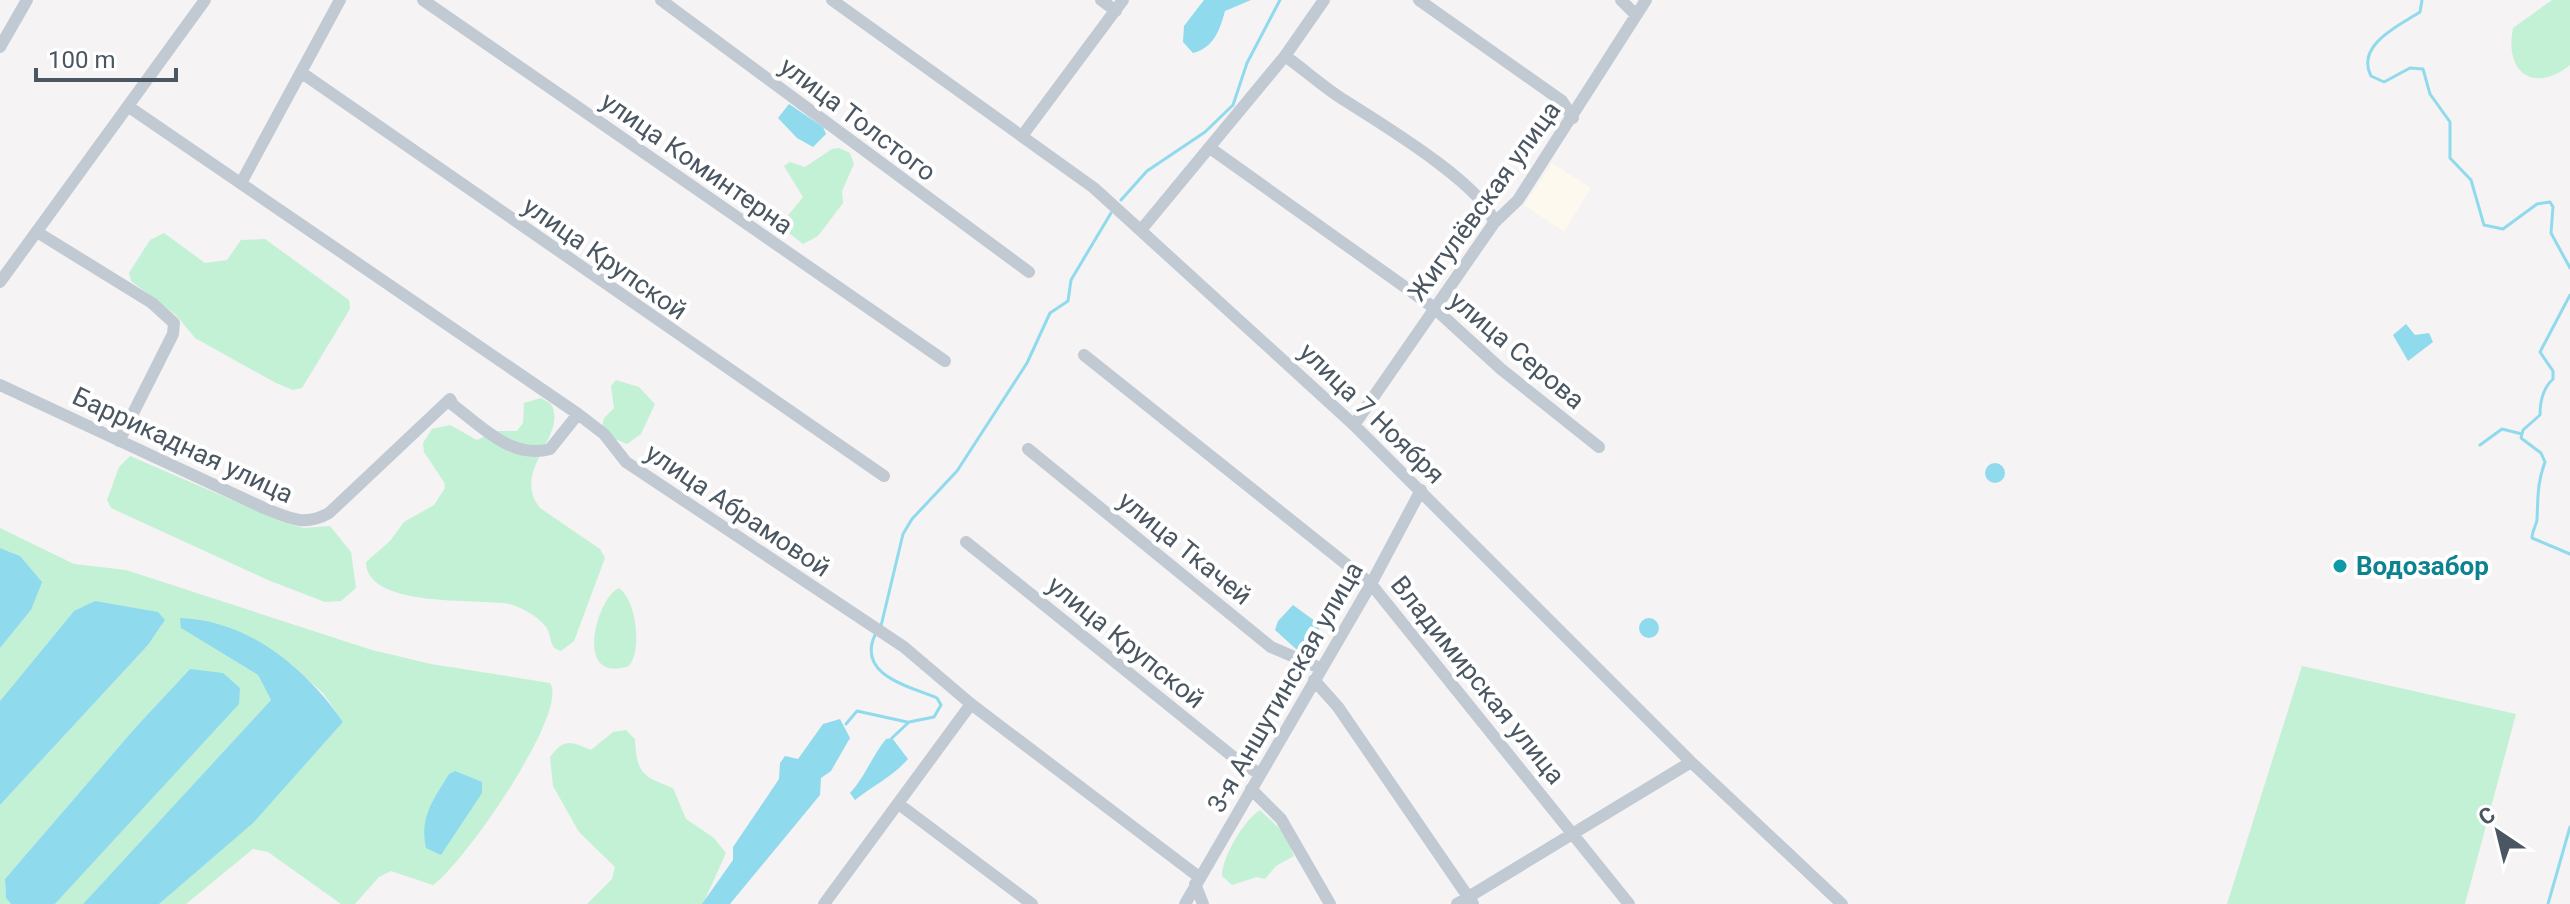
<svg xmlns="http://www.w3.org/2000/svg" width="2570" height="904" font-family="Roboto,sans-serif">
  <style>
    .commercial { fill: #fdf9ef }
    .green { fill: #c3f1d5 }
    .water { fill: #90daee }
    .lines { fill: none; stroke-linecap: round; stroke-linejoin: round }
    .stream { stroke: #90daee; stroke-width: 3 }
    .minor { stroke: #c1cad2; stroke-width: 12 }
    .culture-dot { fill: #0f9aa8; stroke: #fff; stroke-width: 3 }
    .labels { text-anchor: middle; dominant-baseline: central; stroke-width: 8; stroke-linejoin: round; paint-order: stroke }
    .street-label { font-size: 26px; fill: #4a5661; stroke: #fff }
    .culture-label { font-size: 26px; font-weight: bold; fill: #0d838f; stroke: #fff; text-anchor: start }
  </style>
  <rect width="100%" height="100%" fill="#f5f3f3"/>
  <path class="commercial" d="M1552,163L1591,188L1564,232L1524,205Z"/>
  <path class="green" d="M2552,0H2570V65C2534,94 2504,73 2513,28Z
    M839,148L850,153L854,164L842,191L843,203L818,236L803,244L784,229L786,218L803,197L784,166L790,162L805,167L832,149Z
    M164,233L205,263L227,260L241,240L265,239L349,300L350,309L302,388L293,390L276,383L195,338L176,315L131,281L129,273L150,240Z
    M616,380L639,387L655,404L641,434L627,444L613,438L602,427L604,418L614,408L611,386Z
    M541,398L551,404C569,435 510,470 540,508L600,549L605,558L574,641L561,651C548,648 553,637 546,627C539,617 521,607 510,604C476,598 367,609 366,562L390,541L404,522L434,505L445,488L444,482L424,452L423,443L432,429L450,425L477,440L495,431H517L523,423L524,403Z
    M130,456L283,522L304,528L330,526L351,552L356,588L341,601L325,602L268,580L111,508L107,500L119,467Z
    M0,528L74,564L126,570L372,650L431,664L550,683C570,712 462,866 433,885L391,871L379,877L355,904H341L268,852L253,849L186,904H159L253,822L343,722L323,693L291,664L182,628L258,675L271,700L83,904H55L238,704L190,669L135,728L5,879L6,898L11,904H0V805L148,645L165,620L74,611L0,701V648L31,610L20,556L0,548Z
    M619,588C637,601 642,651 629,666C572,685 597,597 619,588Z
    M2302,666L2516,714L2465,904H2227Z
    M626,730L635,739C637,774 642,776 673,788L686,819L714,838L726,853L703,904H587L612,879L615,867L579,832L553,786L550,757C565,737 571,742 591,750L613,732Z
    M1260,810L1285,834L1294,856L1276,866L1265,879L1257,877L1232,885L1222,876C1222,857 1244,820 1260,810Z"/>
  <path class="water" d="M1204,0H1251L1225,11C1220,29 1214,48 1193,53L1183,42L1184,26Z
    M789,104L823,127L826,134L813,147L797,138L778,118Z
    M2406,324L2415,335L2429,333L2433,342L2408,361L2393,335Z
    M1985 473a10 10 0 1 1 20 0a10 10 0 1 1-20 0Z
    M0,548L20,556L42,582L31,610L0,648Z
    M95,601L158,612L165,620L148,645L0,805V701L74,611Z
    M1293,605L1319,624V639L1303,650L1296,649L1275,630L1278,621Z
    M1639 628a10 10 0 1 1 20 0a10 10 0 1 1-20 0Z
    M180,618C248,620 306,668 343,722L253,823L159,904H83L271,700L258,675L181,628Z
    M190,669L223,673L240,688L239,704L55,904H11L6,898L5,879L135,728Z
    M840,719L850,738L831,771L821,778L820,795L730,904H702L733,860V847L779,779L780,763L785,756L798,759L823,724Z
    M892,738L908,759C892,777 874,785 855,800L850,793C865,777 872,756 886,739Z
    M455,771L482,782V793L441,855L426,848C419,817 434,799 449,774Z"/>
  <g class="lines">
    <path class="stream" d="M2422,0L2420,12C2400,25 2355,45 2371,76L2384,82L2410,68L2423,69L2430,94L2450,122V158L2471,180L2484,225L2503,229L2537,204L2550,202L2553,207L2551,233L2570,268
      M1121,200L1147,171L1205,132L1233,105L1247,63L1280,0
      M2570,295L2540,352L2553,371V379C2543,388 2540,401 2540,415L2523,430L2521,438L2541,453L2545,462C2537,483 2538,499 2537,520C2536,526 2532,531 2532,538L2570,554
      M2480,445L2502,429L2522,434
      M881,626L903,534L912,519L957,471L1027,363L1050,313L1068,301L1071,280L1111,213
      M875,635C856,676 912,687 937,698L941,705L934,717L909,722L892,738
      M846,724L857,711L907,722
      M2548,904L2570,827"/>
    <path class="minor" d="M423,0L945,361
      M661,0L1029,272
      M832,0L1094,188L1354,425L1691,762L1842,904
      M1101,0L1116,11
      M1419,0L1562,101L1573,118
      M1621,0L1636,15
      M0,47L27,0
      M1285,56C1305,70 1323,87 1344,100C1377,121 1487,187 1494,223
      M302,73L884,476
      M129,107L578,414L604,434L626,462L904,647L971,704L1199,877
      M1022,136L1123,0
      M1210,148L1433,307L1501,369L1599,447
      M241,183L340,0
      M1141,230L1285,56L1324,0
      M37,232L152,303L174,323L173,334L119,441
      M0,282L205,0
      M1084,355L1371,584L1629,904
      M0,385L264,508C289,518 304,527 329,513L450,399L453,405C481,426 512,460 550,449L578,414
      M1354,425L1494,223L1518,200L1646,0
      M1028,449L1271,647L1320,668
      M966,542L1237,760L1260,774
      M1314,680L1338,707L1473,904
      M1251,789L1281,819L1330,904
      M900,805L1032,904
      M1195,884L1203,904
      M824,904L971,704
      M1185,904L1371,584L1421,490
      M1457,904L1691,762"/>
  </g>
  <circle class="culture-dot" cx="2340" cy="566" r="8"/>
  <g class="labels">
    <g class="street-label">
      <text transform="translate(858 119) rotate(37)">улица Толстого</text>
      <text transform="translate(697 163) rotate(35)">улица Коминтерна</text>
      <text transform="translate(1484 201) rotate(-54)">Жигулёвская улица</text>
      <text transform="translate(605 258) rotate(35)">улица Крупской</text>
      <text transform="translate(1517 350) rotate(40)">улица Серова</text>
      <text transform="translate(1372 413) rotate(44)">улица 7 Ноября</text>
      <text transform="translate(183 445) rotate(25)">Баррикадная улица</text>
      <text transform="translate(738 510) rotate(34)">улица Абрамовой</text>
      <text transform="translate(1185 548) rotate(39)">улица Ткачей</text>
      <text transform="translate(1126 642) rotate(39)">улица Крупской</text>
      <text transform="translate(1478 680) rotate(51)">Владимирская улица</text>
      <text transform="translate(1285 687) rotate(-60)">3-я Аншутинская улица</text>
    </g>
    <g class="culture-label">
      <text x="2356" y="566">Водозабор</text>
    </g>
  </g>
  <g transform="translate(2498 832) rotate(325)" stroke="#ffffff" stroke-width="6" paint-order="stroke">
  <path d="M0-6L14 30L0 20L-14 30Z" fill="#4a5661"/>
  <text y="-12" font-size="22" font-weight="bold" text-anchor="middle" fill="#4a5661">С</text>
  </g>
  <path d="M36 68v12h140v-12" fill="none" stroke="#4a5661" stroke-width="4"/>
  <text x="48" y="68" font-size="24" fill="#4a5661" stroke="#ffffff" stroke-width="6" paint-order="stroke">100 m</text>
</svg>
